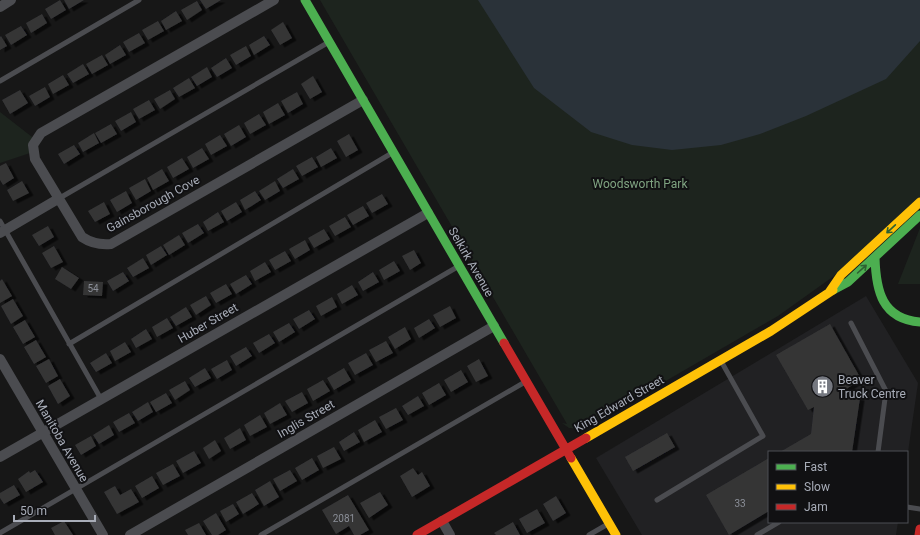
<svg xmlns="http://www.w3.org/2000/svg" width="920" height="535" font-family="Roboto,sans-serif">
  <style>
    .built { fill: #212123 }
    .green { fill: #1d241e }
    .water { fill: #2a3239 }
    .building { fill: #353536; filter: url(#shadow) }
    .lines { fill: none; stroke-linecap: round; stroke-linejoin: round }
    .lane { stroke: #4b4c50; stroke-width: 5 }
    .street { stroke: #4b4c50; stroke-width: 10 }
    .fast { stroke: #4caf50; stroke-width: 9 }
    .slow { stroke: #ffc107; stroke-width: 9 }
    .jam { stroke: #c62828; stroke-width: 9 }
    .oneway { stroke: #2e6032 }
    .labels { text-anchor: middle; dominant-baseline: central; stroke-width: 4; stroke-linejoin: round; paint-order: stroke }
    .number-label { font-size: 10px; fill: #8b8f98 }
    .park-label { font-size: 12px; fill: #7fa381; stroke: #111113 }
    .street-label { font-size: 12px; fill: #a8adb8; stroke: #111113 }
    .poi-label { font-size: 12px; fill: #a8adb8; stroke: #111113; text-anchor: start }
  </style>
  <defs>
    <filter id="shadow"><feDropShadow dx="4.5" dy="2.5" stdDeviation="0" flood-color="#0009"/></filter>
  </defs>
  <rect width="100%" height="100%" fill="#171717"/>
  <path class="built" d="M866,296L918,383L907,459V452H769V522H898L896,535H642L596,458Z"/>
  <path class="green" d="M320,0H920V205L834,276L778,316L583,429L569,428L562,423L567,424Z
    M0,112L36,140L33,152L0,163Z
    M920,228V284H898Z"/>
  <path class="water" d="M478,0H920V41L886,79L806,116L760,134L721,145L672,150L632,145L591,132L534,88Z"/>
  <path class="building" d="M60,0L66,10L51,19L45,9Z
    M64,0H84L69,9Z
    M200,0H221L206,9Z
    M197,1L202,10L187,20L181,10Z
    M176,11L182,21L166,30L161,21Z
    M42,14L47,23L31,33L26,23Z
    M158,21L164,31L148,40L142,30Z
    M283,22L292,38L280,45L271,30Z
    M21,26L27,35L11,45L5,35Z
    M139,33L145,43L129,52L123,42Z
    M1,36L7,46L0,50V37Z
    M264,36L270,45L254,55L249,45Z
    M120,45L126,55L110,64L105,55Z
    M246,46L251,56L236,65L230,55Z
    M102,55L108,65L92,74L86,64Z
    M226,58L232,68L217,77L211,68Z
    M83,64L89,74L73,83L67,74Z
    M207,67L212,77L197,86L191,77Z
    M63,75L69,85L53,94L48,84Z
    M313,76L322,92L310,99L301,84Z
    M189,78L195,88L179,97L173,88Z
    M45,87L50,97L35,106L29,96Z
    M20,90L28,103L10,114L2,100Z
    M170,90L175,99L160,109L154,99Z
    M297,92L303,104L288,113L281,101Z
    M149,100L155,110L139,119L133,109Z
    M278,103L285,115L269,124L263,112Z
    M131,112L136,122L121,131L115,121Z
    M259,114L266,125L250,134L244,123Z
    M111,124L117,134L101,143L95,133Z
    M239,125L246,137L231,146L224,134Z
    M94,133L99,143L83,152L78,143Z
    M349,134L358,150L346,157L337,141Z
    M220,135L227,146L211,155L205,144Z
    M74,145L80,154L64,164L58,154Z
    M202,148L209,159L193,168L187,157Z
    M331,148L337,158L321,167L316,157Z
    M312,157L318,167L302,176L296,166Z
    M182,158L189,169L173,178L167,167Z
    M6,163L14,178L3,185L0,180V166Z
    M162,169L169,181L153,190L147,178Z
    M293,169L299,179L283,188L277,179Z
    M145,179L151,191L136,200L129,188Z
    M22,181L29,193L13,201L7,190Z
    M275,181L280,191L265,200L259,191Z
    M126,191L132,203L117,212L110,200Z
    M255,191L261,200L245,210L240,200Z
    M382,194L388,204L372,213L366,203Z
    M104,202L110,214L95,222L88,211Z
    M236,202L242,212L227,221L221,211Z
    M363,206L369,216L353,225L347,215Z
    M218,212L224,222L208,231L203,222Z
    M345,217L351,227L335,236L329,226Z
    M198,224L204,233L188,243L182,233Z
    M48,226L54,237L39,246L32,235Z
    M324,229L330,239L314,248L308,238Z
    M179,235L185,245L169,255L163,245Z
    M305,240L310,250L295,259L289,249Z
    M54,246L63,262L51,268L42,253Z
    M161,246L167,255L151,265L146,255Z
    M414,250L421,263L410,270L402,256Z
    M285,251L291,261L275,270L269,260Z
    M143,258L149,268L133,277L127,268Z
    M394,261L400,271L384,280L379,270Z
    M265,262L271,272L255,281L250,271Z
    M62,267L79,278L71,289L55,279Z
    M123,272L129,281L113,291L107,281Z
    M373,272L379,282L363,291L358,282Z
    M246,275L252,284L236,294L230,284Z
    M2,279L12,296L0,303V281Z
    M84,281L103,282L102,296L83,295Z
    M226,284L232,294L216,303L210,293Z
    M352,285L358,295L342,304L337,294Z
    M206,296L211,305L196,315L190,305Z
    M332,297L337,307L321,316L316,306Z
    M13,299L23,316L11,324L1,306Z
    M450,306L456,318L440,327L433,315Z
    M186,307L192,317L176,326L170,317Z
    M309,310L315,319L299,329L293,319Z
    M167,318L173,328L157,337L152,327Z
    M429,319L435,328L419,338L414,328Z
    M25,320L35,337L23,344L13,327Z
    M289,323L295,332L279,342L273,332Z
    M830,324L861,379L839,394L860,398L852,452H780L811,434L814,407L808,410L776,355Z
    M405,327L411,339L395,349L388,337Z
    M146,329L152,339L136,348L131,339Z
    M269,334L275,343L259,353L253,343Z
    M36,340L46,357L34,364L24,347Z
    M386,341L393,353L376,362L369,350Z
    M125,342L131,352L115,361L110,351Z
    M246,347L252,356L236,366L230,356Z
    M106,353L112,363L96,372L90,363Z
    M366,353L373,365L355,375L348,363Z
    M49,359L58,376L46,383L36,366Z
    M479,359L488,376L476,382L467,366Z
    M227,360L232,370L217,379L211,369Z
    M205,368L211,378L195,387L189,378Z
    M344,368L351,380L334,390L327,378Z
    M461,370L468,382L451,392L444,380Z
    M60,379L70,396L58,404L48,386Z
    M323,380L330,391L313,401L307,389Z
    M185,381L190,390L175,400L169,390Z
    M439,383L446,395L429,405L422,393Z
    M302,392L308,403L292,412L285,401Z
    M166,393L172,403L156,412L150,402Z
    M418,396L424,406L408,415L402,406Z
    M148,402L153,412L138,421L132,412Z
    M280,403L287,415L270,424L264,413Z
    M396,408L403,420L386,429L379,417Z
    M129,413L135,423L119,432L113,422Z
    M260,415L267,427L250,436L244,425Z
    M375,420L382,432L364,442L358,430Z
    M109,425L114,435L99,444L93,435Z
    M240,428L246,440L230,449L224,438Z
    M354,432L360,442L344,451L339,442Z
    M667,433L675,447L633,471L625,457Z
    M91,436L96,446L81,455L75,445Z
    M215,440L221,451L209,459L203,448Z
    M334,447L341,459L323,468L317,456Z
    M194,451L201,463L183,473L176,461Z
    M312,458L319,470L302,480L295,468Z
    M769,458V511L729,535L706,495Z
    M173,464L180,476L163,485L156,473Z
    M413,468L418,475L422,472L430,486L412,497L400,476Z
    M35,470L43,482L26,492L18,479L29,471L30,473Z
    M290,470L297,481L280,491L273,479Z
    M152,476L159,488L142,498L135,486Z
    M270,481L279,497L264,506L255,490Z
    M14,485L20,495L4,504L0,498V493Z
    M115,486L120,495L131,489L139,502L117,514L104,492Z
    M380,492L388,505L369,518L360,503Z
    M252,493L259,504L243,514L236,502Z
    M348,495L369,530L360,535H354L349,526L336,534L322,510Z
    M556,496L566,513L553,521L543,504Z
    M233,504L239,514L226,522L220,511Z
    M537,509L545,523L527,533L519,519Z
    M216,513L226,530L218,535H212L203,521Z
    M64,521L73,535H55L51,528Z
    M513,522L520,535H496L494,533Z
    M199,523L206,535H188L185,530Z"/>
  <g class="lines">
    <path class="lane" d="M0,81L139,0
      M58,199L329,42
      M0,221L101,399
      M851,323L886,391L878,452
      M69,344L392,153
      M657,500L763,436L721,361
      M907,507L920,509
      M0,533L459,266
      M261,535L525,382
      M589,535L608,524
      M757,535L779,522"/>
    <path class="street" d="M274,0L41,133L33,145L35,159L82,237C91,243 101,245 111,244L363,100
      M0,7L11,0
      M0,233L58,199
      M0,359L103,535
      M0,457L428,213
      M442,521L450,535
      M130,535L494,326"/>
    <path class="fast" d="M305,0L504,343
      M875,258C876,291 882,319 920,322
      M833,290L848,282L920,215"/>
    <path class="slow" d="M830,291L841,275L920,202
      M586,438L771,331L833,290
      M571,458L616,535"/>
    <path class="jam" d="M504,343L571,458
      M417,535L586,438
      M919,535L920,529"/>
  </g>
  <defs><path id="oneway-shaft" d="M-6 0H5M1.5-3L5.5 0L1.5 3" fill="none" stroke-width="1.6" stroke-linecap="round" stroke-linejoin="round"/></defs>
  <g class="oneway">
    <use href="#oneway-shaft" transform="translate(891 229) rotate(137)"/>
    <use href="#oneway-shaft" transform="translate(862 269) rotate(-42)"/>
  </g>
  <defs>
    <symbol id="building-disc" viewBox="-11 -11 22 22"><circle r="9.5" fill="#757880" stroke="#111113"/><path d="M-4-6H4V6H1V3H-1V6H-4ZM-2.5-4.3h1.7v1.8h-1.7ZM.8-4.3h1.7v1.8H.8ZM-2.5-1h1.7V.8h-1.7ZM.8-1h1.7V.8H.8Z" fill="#fff"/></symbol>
  </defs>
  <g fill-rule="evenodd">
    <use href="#building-disc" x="810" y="374" width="25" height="25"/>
  </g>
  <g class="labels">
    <g class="number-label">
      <text x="93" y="288">54</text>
      <text x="740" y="503">33</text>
      <text x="344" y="518">2081</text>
    </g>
    <g class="park-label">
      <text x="640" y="184">Woodsworth Park</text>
    </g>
    <g class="street-label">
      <text transform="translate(153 204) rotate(-29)">Gainsborough Cove</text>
      <text transform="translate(471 262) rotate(60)">Selkirk Avenue</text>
      <text transform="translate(208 323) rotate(-30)">Huber Street</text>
      <text transform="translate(619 404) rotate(-30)">King Edward Street</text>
      <text transform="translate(306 419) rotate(-30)">Inglis Street</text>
      <text transform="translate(62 441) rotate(60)">Manitoba Avenue</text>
    </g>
    <g class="poi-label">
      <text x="838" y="380">Beaver<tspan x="838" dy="14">Truck Centre</tspan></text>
    </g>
  </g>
  <rect x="768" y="451" width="140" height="72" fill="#111113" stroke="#4d4f55"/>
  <rect x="776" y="464" width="20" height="6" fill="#4caf50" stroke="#4d4f55"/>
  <text x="804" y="471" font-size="12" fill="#a8adb8">Fast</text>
  <rect x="776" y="484" width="20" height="6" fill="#ffc107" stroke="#4d4f55"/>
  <text x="804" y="491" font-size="12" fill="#a8adb8">Slow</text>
  <rect x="776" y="504" width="20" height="6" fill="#c62828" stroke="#4d4f55"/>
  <text x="804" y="511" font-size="12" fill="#a8adb8">Jam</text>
  <path d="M14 515v6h81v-6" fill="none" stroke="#a8adb8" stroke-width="2"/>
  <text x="20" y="515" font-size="12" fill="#a8adb8" stroke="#111113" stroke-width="3" paint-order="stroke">50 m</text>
</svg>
